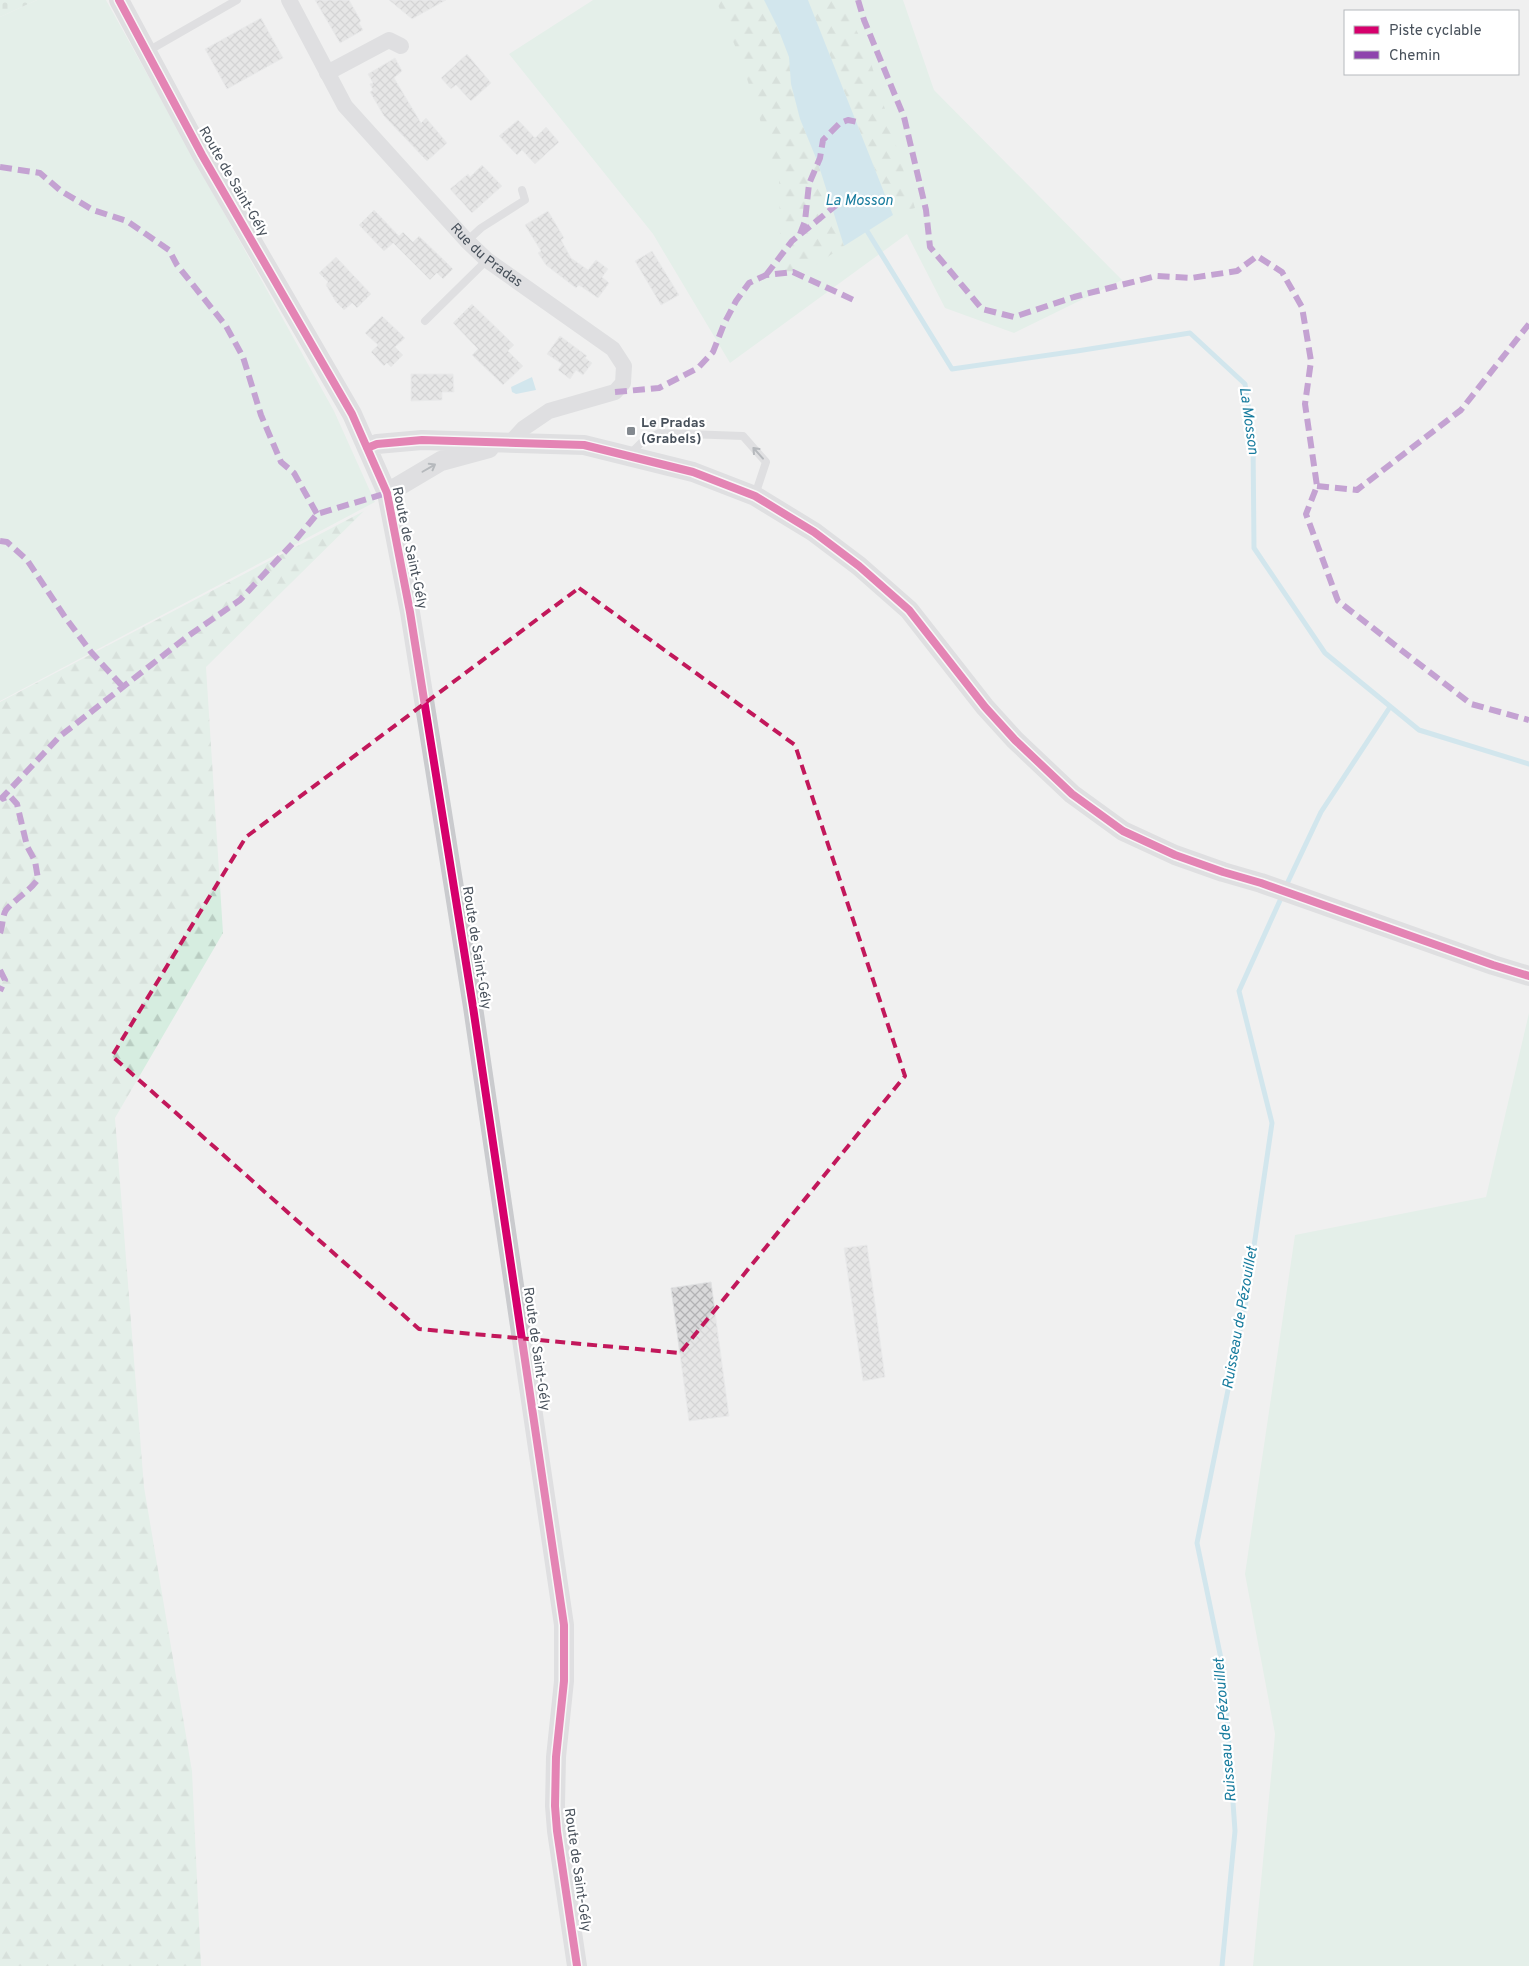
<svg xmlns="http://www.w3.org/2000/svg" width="1529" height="1966" font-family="Overpass,sans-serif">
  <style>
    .green { fill: #d6ede0 }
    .forest { fill: url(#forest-firs) }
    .cemetery { fill: url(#cemetery-stones) }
    .water { fill: #aedae8 }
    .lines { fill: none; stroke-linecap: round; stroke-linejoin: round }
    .stream { stroke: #aedae8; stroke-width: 5 }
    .building { fill: url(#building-cross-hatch); stroke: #e1e2e3 }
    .service { stroke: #cacbce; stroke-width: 8 }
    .minor { stroke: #cacbce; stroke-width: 16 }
    .tertiary { stroke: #cacbce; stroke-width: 20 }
    .quiet { stroke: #8e44ad; stroke-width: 6; stroke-dasharray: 12 6; stroke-linecap: butt }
    .cycleway-casing { stroke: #fff; stroke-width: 11 }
    .cycleway { stroke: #d6006c; stroke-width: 8 }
    .oneway { stroke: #6f767e }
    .marked { fill: none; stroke: #c2185b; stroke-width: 4; stroke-dasharray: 10 6; stroke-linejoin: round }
    .poi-dot { fill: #83898f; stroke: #fff; stroke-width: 2 }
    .labels { text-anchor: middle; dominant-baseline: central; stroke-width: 4.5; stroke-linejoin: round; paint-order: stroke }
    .street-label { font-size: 14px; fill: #48515b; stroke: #fff }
    .poi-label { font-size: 14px; font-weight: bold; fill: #48515b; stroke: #fff; text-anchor: start }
    .water-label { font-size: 15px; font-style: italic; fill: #187c9e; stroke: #fff }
  </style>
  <defs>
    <pattern id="forest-firs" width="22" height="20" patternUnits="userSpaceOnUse" patternTransform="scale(1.25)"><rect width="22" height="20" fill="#d6ede0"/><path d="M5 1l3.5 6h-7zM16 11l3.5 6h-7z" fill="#b9cdc2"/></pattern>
    <pattern id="cemetery-stones" width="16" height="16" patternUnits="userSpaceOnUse" patternTransform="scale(1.25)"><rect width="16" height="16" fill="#d6ede0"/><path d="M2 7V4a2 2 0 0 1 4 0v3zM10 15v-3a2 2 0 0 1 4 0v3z" fill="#b9cdc2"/></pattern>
    <pattern id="building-cross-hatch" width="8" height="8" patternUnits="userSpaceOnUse" patternTransform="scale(1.25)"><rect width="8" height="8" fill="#d9d9da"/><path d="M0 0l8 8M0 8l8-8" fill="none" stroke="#b2b2b4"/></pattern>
  </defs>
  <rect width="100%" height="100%" fill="#f0f0f0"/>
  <path class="green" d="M37,0H106L334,411L375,502L0,701V17Z
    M593,0H903L934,90L1122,280L1014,333L945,308L907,234L730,363L653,234L509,54Z
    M1529,1013V1966H1253L1275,1734L1245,1574L1295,1235L1486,1197Z"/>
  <path class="forest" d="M716,0H764L777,26L789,57L791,84L800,119L818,163L844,246L781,288L779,180L742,63Z
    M808,0H840L867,50L915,208L893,215Z
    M364,511L206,667L223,933L115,1118L144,1487L192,1771L201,1966H0V702Z"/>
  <path class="cemetery" d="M0,0H37L0,17Z"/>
  <path class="water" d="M764,0H808L893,215L844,246L818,163L800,119L791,84L789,57L777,26Z
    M532,377L536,390L516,394L512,392L511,387Z"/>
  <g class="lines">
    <path class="stream" d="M864,226L952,369L1077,351L1190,333L1245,384L1253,438L1254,548L1325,653L1419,730L1529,764
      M1285,888L1321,812L1390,707
      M1222,1966L1235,1831L1224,1673L1197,1543L1246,1301L1272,1123L1239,991L1282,896"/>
  </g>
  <path class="building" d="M315,0H349L361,21L359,23L363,30L340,43Z
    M389,0H446L412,19Z
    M261,18L283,58L227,89L205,49Z
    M467,54L491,83L471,101L456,85L451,89L441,78Z
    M395,58L402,71L394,78L421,123L426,118L447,143L427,161L384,116L370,92L373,90L370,84L373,83L368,74Z
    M518,120L535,138L546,127L559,142L535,164L522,150L517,155L499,136Z
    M482,165L502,186L472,213L450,189L468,174L470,177Z
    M374,210L399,236L403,232L413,242L419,236L453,269L443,279L437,273L430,280L393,243L384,251L359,225Z
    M548,211L564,238L561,240L571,258L588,270L596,260L608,269L602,277L609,283L598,298L579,285L576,288L546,265L538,253L541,251L525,225Z
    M652,251L679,295L661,305L635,261Z
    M336,257L371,294L357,308L352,303L344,310L336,302L326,285L328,282L319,273Z
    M472,304L514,345L508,351L523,366L503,385L472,355L478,349L453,323Z
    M382,316L405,338L395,347L403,355L391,367L387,363L384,366L371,352L378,345L365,333Z
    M560,336L587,356L585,358L592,363L583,375L576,370L570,379L558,370L562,364L547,354Z
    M411,374H453L454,392H442V400L411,401Z
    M867,1245L885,1377L863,1381L844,1248Z
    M711,1282L729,1416L689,1421L671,1288Z"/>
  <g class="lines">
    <path class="service" d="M148,51L237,0
      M467,241L481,228L525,200L522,190
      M425,321L487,260
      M629,455L641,443L659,433L743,436L766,462L755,495"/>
    <g class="minor">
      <path id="s1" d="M289,0L345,106L467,241L487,260L613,349L624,366L623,383L615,392L549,411L524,428L510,443"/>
      <path d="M327,73L389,40L401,46"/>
    </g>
    <path class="tertiary" d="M119,0L202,155L352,414L387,493L410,612L473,1007L564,1625V1681L556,1757L555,1806L557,1831L577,1966
      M367,448L377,444L422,440L584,445L693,472L755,496L814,532L859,566L909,610L985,707L1015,740L1072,794L1123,831L1175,855L1223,872L1261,883L1493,965L1529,976
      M387,493L441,461L489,448"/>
    <path class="quiet" d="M858,0L864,20L904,117L926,210L930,247L982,309L1014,317L1074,297L1156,276L1191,278L1237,271L1257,256L1282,272L1302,307L1311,361L1305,404L1317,486L1306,514L1338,601L1471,704L1529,720
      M0,167L40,173L61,191L93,210L127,221L169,250L177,265L226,326L243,357L261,415L281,462L294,473L317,514
      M800,234L805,221L809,184L820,158L823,140L840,123L848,120L857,122
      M766,275L792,241L840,202
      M615,392L659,388L698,368L713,352L724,324L736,301L749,283L766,275L793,272L858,302
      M1317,486L1357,490L1461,410L1529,324
      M0,541L7,542L27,560L65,617L91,652L123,687
      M0,800L59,737L188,636L240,600L294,542L317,514L387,493
      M0,933C3,926 2,916 6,910C16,898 29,892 38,879L35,861L27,846L17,804L10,796L2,799
      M0,970L5,980L0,991"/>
    <defs>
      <path id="cycleway" d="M119,0L202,155L352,414L387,493L410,612L473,1007L564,1625V1681L556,1757L555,1806L557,1831L577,1966
        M367,448L377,444L422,440L584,445L693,472L755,496L814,532L859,566L909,610L985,707L1015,740L1072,794L1123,831L1175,855L1223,872L1261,883L1493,965L1529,976"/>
    </defs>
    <use href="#cycleway" class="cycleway-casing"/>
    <use href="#cycleway" class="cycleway"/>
  </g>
  <defs><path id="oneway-shaft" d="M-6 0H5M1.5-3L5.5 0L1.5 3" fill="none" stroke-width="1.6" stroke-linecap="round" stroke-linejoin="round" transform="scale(1.25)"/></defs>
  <g class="oneway">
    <use href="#oneway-shaft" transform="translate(758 453) rotate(-132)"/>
    <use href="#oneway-shaft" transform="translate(429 468) rotate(-30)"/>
  </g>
  <path d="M0 0H1529V1966H0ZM579,588L795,745L905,1076L680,1353L419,1329L112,1056L246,837Z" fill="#f0f0f0" fill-opacity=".55" fill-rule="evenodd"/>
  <path class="marked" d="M579,588L795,745L905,1076L680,1353L419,1329L112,1056L246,837Z"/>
  <rect class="poi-dot" x="626" y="426" width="10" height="10" rx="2.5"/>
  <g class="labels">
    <g class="street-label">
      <text transform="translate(233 182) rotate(60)">Route de Saint-Gély</text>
      <text stroke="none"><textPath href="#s1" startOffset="326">Rue du Pradas</textPath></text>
      <text transform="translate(409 548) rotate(78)">Route de Saint-Gély</text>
      <text transform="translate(476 948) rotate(81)">Route de Saint-Gély</text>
      <text transform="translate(536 1349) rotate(82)">Route de Saint-Gély</text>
      <text transform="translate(577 1870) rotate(82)">Route de Saint-Gély</text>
    </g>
    <g class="poi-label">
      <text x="641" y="423">Le Pradas<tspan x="641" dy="16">(Grabels)</tspan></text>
    </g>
    <g class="water-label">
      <text x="859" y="201">La Mosson</text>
      <text transform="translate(1248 421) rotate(82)">La Mosson</text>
      <text transform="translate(1241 1318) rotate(-80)">Ruisseau de Pézouillet</text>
      <text transform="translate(1226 1730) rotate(-95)">Ruisseau de Pézouillet</text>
    </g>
  </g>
  <rect x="1344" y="10" width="175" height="65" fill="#ffffff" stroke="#b6b9bd"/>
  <rect x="1354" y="26" width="25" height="8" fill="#d6006c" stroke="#b6b9bd"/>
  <text x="1389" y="35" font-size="15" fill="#48515b">Piste cyclable</text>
  <rect x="1354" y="51" width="25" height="8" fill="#8e44ad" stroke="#b6b9bd"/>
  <text x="1389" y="60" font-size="15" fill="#48515b">Chemin</text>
</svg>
